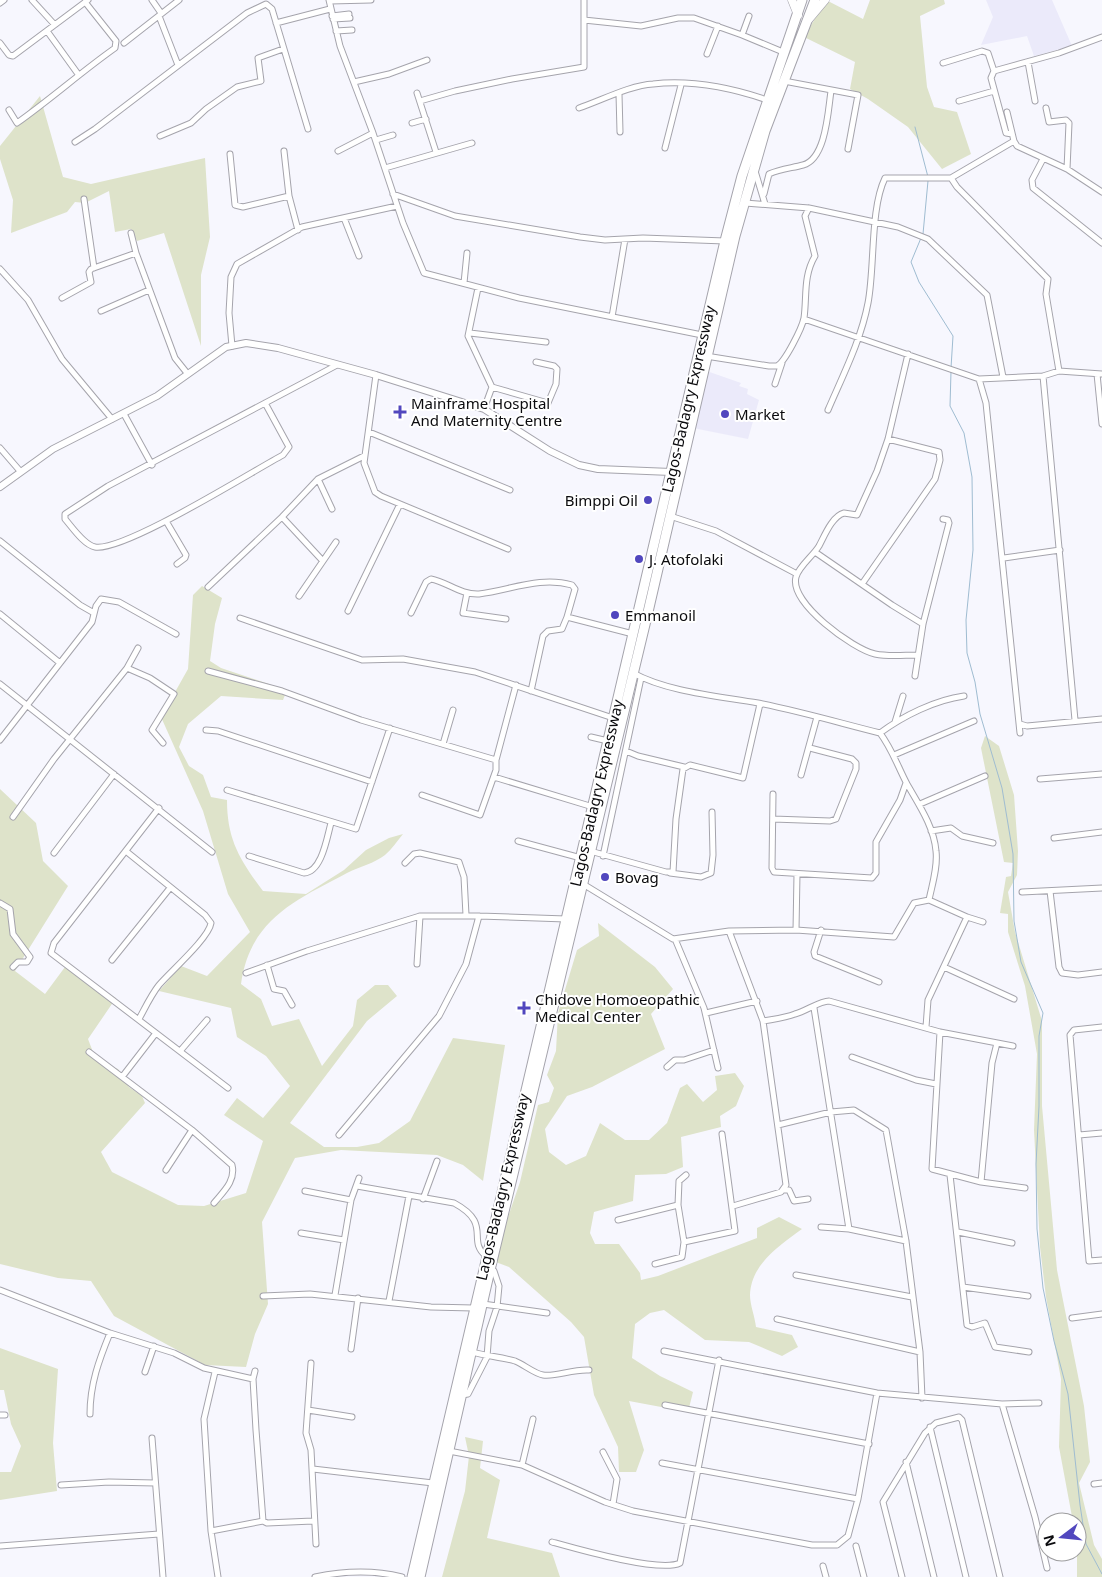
<svg xmlns="http://www.w3.org/2000/svg" width="1102" height="1577" font-family="'Noto Sans',sans-serif">
  <style>
    .built { fill: #ebeafa }
    .green { fill: #dee3ca }
    .lines { fill: none; stroke-linecap: round; stroke-linejoin: round }
    .stream { stroke: #9fbcd1; stroke-width: 1 }
    .minor-casing { stroke: #a5a4ac; stroke-width: 7 }
    .tertiary-casing { stroke: #a5a4ac; stroke-width: 8 }
    .primary-casing { stroke: #a5a4ac; stroke-width: 9 }
    .trunk-casing { stroke: #a5a4ac; stroke-width: 11 }
    .minor { stroke: #fff; stroke-width: 5 }
    .tertiary { stroke: #fff; stroke-width: 6 }
    .primary { stroke: #fff; stroke-width: 8 }
    .trunk { stroke: #fff; stroke-width: 9 }
    .poi-dot { fill: #5147be; stroke: #fff; stroke-width: 2 }
    .labels { text-anchor: middle; dominant-baseline: central; stroke-width: 4; stroke-linejoin: round; paint-order: stroke }
    .street-label { font-size: 15px; fill: #0b0b0e; stroke: #fff }
    .poi-label { font-size: 15px; fill: #0b0b0e; stroke: #fff; text-anchor: start }
  </style>
  <rect width="100%" height="100%" fill="#f7f7fe"/>
  <path class="built" d="M986,0H1052L1072,46L1034,56L1027,36L981,45L993,17Z
    M701,369L741,383L739,386L748,389L747,394L759,400L748,439L693,428Z"/>
  <path class="green" d="M826,0L863,19L870,0H944L945,4L920,16L927,87L934,107L957,112L971,154L942,169L908,127L868,99L850,89L855,62L804,37Z
    M40,96L63,177L91,184L205,158L210,237L201,275V346L164,233L137,241L131,229L115,232L109,191L85,203L75,202L67,212L11,233L13,200L0,159V146Z
    M202,586L222,598L215,624L210,661L221,668L287,690L283,700L221,696L188,724L179,747L189,766L203,775L211,797L227,800C227,840 240,860 263,891L306,894L344,870L366,850L389,838L403,834C397,841 392,849 385,855C375,863 359,867 347,873C294,901 250,920 241,984L261,999L272,1026L299,1019L322,1066L353,1026L357,1000L375,985H388L397,996L367,1021L290,1123L324,1147H357L379,1143L410,1121L453,1038L505,1045L483,1181L463,1165L437,1155L341,1150L295,1158L262,1222L268,1304L255,1334L246,1367L205,1365L114,1316L91,1281L58,1278L0,1264V789L36,823L43,861L68,886L15,971L45,994L65,967L116,998L88,1039L96,1060L118,1069L129,1087L142,1096L145,1103L101,1152L112,1172L178,1205L204,1206L246,1193L263,1141L224,1115L237,1098L263,1118L290,1086L266,1056L237,1037L231,1008L159,991L181,966L207,976L250,932L228,894L203,811L161,717L188,669L193,595Z
    M985,736L999,746L1014,795L1018,851L1017,875L1008,892L1015,932L1042,1021V1106L1057,1270L1084,1406L1090,1462L1079,1483L1094,1545L1102,1559V1577H1077V1522H1073L1059,1447L1061,1379L1046,1297L1040,1247L1034,1130L1037,1054L1025,986L1008,932V914L1000,913L1006,877L1011,876L1013,863L1004,862L981,748Z
    M598,923L655,967L673,989L651,1014L665,1049L592,1087L567,1096L545,1129L549,1152L566,1165L586,1156L600,1123L625,1140H649L667,1123L680,1088L687,1084L703,1102L717,1090L715,1076L735,1073L744,1086L736,1106L720,1116L721,1127L681,1137L683,1167L666,1174L635,1175L633,1201L594,1212L590,1233L595,1244H619L640,1273L641,1280L658,1276L757,1238V1228L779,1217L802,1229C779,1246 751,1264 750,1295C750,1305 755,1317 756,1327L792,1335L798,1347L782,1356L749,1342L705,1340L664,1310L650,1313L635,1324L632,1358L660,1376L693,1392L688,1412L629,1401L644,1450L636,1472H619L618,1447L594,1395L584,1337L571,1322L509,1267L493,1261L520,1182L538,1105L549,1102L554,1088L547,1075L556,1051L558,1013L577,950L599,936Z
    M0,1348L58,1369L53,1443L57,1491L0,1500V1472H11L21,1446L11,1424L4,1390H0Z
    M465,1437L483,1441L480,1468L500,1480L487,1538L552,1553L560,1577H442L465,1491L469,1456Z"/>
  <g class="lines">
    <path class="stream" d="M915,127L928,177
      M923,234L928,181
      M921,238L911,262L919,282L953,336L951,368
      M951,372L950,406L964,433L972,477L973,550L966,620L967,653L975,682L980,714L1002,788L1013,854L1014,921L1021,962L1043,1013L1039,1036V1106L1036,1164L1037,1229L1043,1288L1054,1341L1068,1394L1080,1505L1086,1544L1102,1574"/>
    <defs>
      <path id="minor" d="M32,0L54,24
        M152,0L161,13
        M329,0L340,46L373,133L403,223L424,273L519,298L702,335
        M330,1L371,0
        M0,3L4,0
        M159,16L178,65
        M332,16L349,14
        M333,19L350,18
        M584,20L641,26L678,18H694L742,35L749,16
        M276,23L330,9
        M47,31L78,74
        M336,31L352,30
        M742,35L783,52
        M0,43L9,55L13,56L88,0
        M124,43L179,0
        M707,54L718,26
        M1028,62L1035,101
        M943,63L982,51L988,53L994,71L991,78L1006,133L1012,134
        M994,71L1059,53L1102,37
        M784,81L858,95L848,149
        M354,82L389,74L427,60
        M417,93L436,152
        M619,94L620,132
        M420,101L455,91L512,79L584,67V0
        M959,101L994,91
        M579,108C600,101 631,85 653,84C690,80 732,88 767,100
        M1046,108L1049,122L1066,120L1069,123L1067,169
        M9,110L17,123C51,99 81,72 115,48L116,41L85,2
        M1007,112L1014,141L1017,146L1067,169L1102,192
        M412,123L426,119
        M160,136L191,123L206,109L237,87L261,81L258,58L283,49
        M376,140L393,135
        M75,142L95,129L247,13L266,4L272,9L308,129
        M665,148L681,85
        M284,151L289,196L298,230
        M338,151L373,133
        M230,154L235,205L243,207L289,196
        M1043,159L1032,180L1033,188L1102,243
        M385,168L472,143
        M755,171L765,204
        M951,178L957,187L1048,279L1046,294L1059,371
        M393,194L455,216L580,237L605,240L643,238L725,241
        M764,194L769,174C780,169 792,168 803,165C826,159 828,111 831,91
        M84,199L94,268
        M745,203L809,208L898,227L928,239L987,295L1003,377
        M344,218L359,256
        M131,233L136,253L175,358L187,373
        M0,269L28,300L62,359L112,419
        M464,283L467,253
        M478,288L468,336L492,387L484,409
        M62,298L91,282L89,272L91,269L136,253
        M101,311L149,290
        M612,317L625,239
        M804,319L979,379L1043,376L1059,371L1102,374
        M470,333L546,342
        M232,346L229,313L231,277L237,264L302,227L397,206
        M908,354L888,439L877,471L857,515L844,513C832,516 824,537 819,546C813,556 799,566 796,577C789,603 853,649 875,654C889,657 904,655 918,655
        M706,356L769,366H777C785,362 802,328 804,318C807,297 803,276 815,256L805,216L809,208
        M1097,374L1102,424
        M376,375L364,463L375,492L381,496L508,549
        M1043,376L1075,720
        M979,379L986,403L1020,733
        M775,384L782,363
        M492,387L548,403L556,384L557,369L554,366L536,362
        M265,403L289,447L283,455C251,472 124,552 95,547C84,545 72,527 65,519V514L108,486L337,365
        M828,410C843,375 861,340 868,303C875,267 870,209 885,178H951L1014,141
        M124,414L152,465
        M369,432L510,490
        M0,448L20,471
        M318,479L332,509
        M670,516L716,531L797,574
        M282,517L322,560
        M166,521L186,555L185,558L177,564
        M0,541L80,605L94,613
        M815,552L892,605L923,624
        M1004,558L1060,550
        M862,584L935,479L940,460L939,452L888,439
        M208,587L282,517L318,479L364,456
        M467,593L463,613L506,619
        M299,596L336,542
        M348,611L400,504
        M411,613L426,582L431,579C447,582 461,595 479,594C511,590 540,576 572,585L575,589L567,617L633,634
        M0,614L60,663
        M240,618L362,660L403,659L475,672L613,718
        M138,648L127,668L150,678L174,694L152,730L163,743
        M208,671L282,691L361,720L496,760
        M915,676L923,624L949,523L948,520L943,519
        M0,684L212,852
        M531,691L543,636L548,631L562,629L567,617
        M895,722L903,696
        M1020,724L1027,726L1102,719
        M206,730L218,731L372,782
        M880,733C903,716 935,700 964,696
        M591,737L608,741
        M0,740L92,622L96,606L101,599L119,602L176,634
        M443,744L453,710
        M626,751L638,756L684,767
        M894,755L974,721
        M801,775L817,717
        M494,777L593,807
        M1040,779L1102,774
        M227,790L356,829L390,728
        M773,794L772,868L774,872L872,878L876,873V842L900,800L906,783
        M422,795L480,815L496,770V760L516,685
        M920,804L985,776
        M159,808L54,943L51,953L228,1088
        M13,817L54,759L127,668
        M773,819L830,821L836,819L856,769V763L852,759L810,748
        M931,831L951,828L962,836L993,843
        M1054,838L1102,832
        M518,841L581,858
        M590,851L666,872H673L676,819L683,769L690,765L743,778L760,704
        M127,852L205,915L211,923C209,938 170,972 159,985C151,995 145,1008 139,1019
        M54,853L114,774
        M249,856L304,873C322,872 327,837 331,823
        M603,856L641,678
        M405,863L414,854L420,853L459,862L464,877L466,915
        M670,873L701,877L711,873L713,855L712,812
        M583,884L673,939L729,931L796,930L894,937L914,903L929,900C932,885 938,867 936,851C934,827 919,805 907,784C898,767 892,749 880,733C840,723 799,711 758,703C718,696 668,692 633,673
        M1050,891L1059,967L1062,973L1078,975L1102,972
        M1022,892L1102,888
        M0,903L10,909L13,934L30,957L27,962H18L13,967
        M967,917L983,922
        M796,930L797,874
        M821,930L814,952L815,956L879,982
        M729,931L763,1021L786,1185L781,1192L733,1206
        M675,939L704,1008L718,1068
        M112,960L170,888
        M417,964L420,916
        M267,965L274,989L284,991L292,1005
        M944,967L1014,999
        M246,973L307,951L420,916H479L566,919
        M814,1008L849,1229L906,1241
        M706,1013L757,1001
        M763,1021C774,1019 785,1018 795,1014C806,1011 820,1001 829,1001L940,1032L1013,1046
        M926,1027L928,1000L967,917L929,900
        M1102,1027L1074,1030L1070,1035L1089,1261L1102,1260
        M940,1032L932,1169L981,1182L1025,1188
        M156,1033L122,1077L192,1130L232,1165C236,1181 223,1192 214,1203
        M181,1050L207,1020
        M89,1052L122,1077
        M852,1057L916,1080L936,1084
        M667,1067L675,1060H684L714,1050
        M778,1125L831,1112L854,1110L886,1130L906,1241L920,1352L922,1398
        M339,1135L439,1016L466,964L479,916
        M1079,1135L1102,1133
        M166,1170L192,1130
        M686,1175L679,1181L678,1205L684,1242L735,1231L722,1134
        M950,1175L967,1325L972,1327L985,1323L995,1347L1029,1352
        M981,1182L992,1063L997,1043
        M357,1186L454,1203C493,1224 466,1240 486,1256
        M784,1190H789L794,1201L808,1199
        M305,1191L351,1200
        M423,1199L437,1161
        M618,1220L678,1205
        M821,1227L849,1229
        M958,1232L1012,1243
        M301,1233L344,1240
        M655,1264L682,1257L684,1242
        M796,1275L912,1297
        M963,1287L1028,1296
        M0,1290L110,1333L174,1353L204,1368L253,1379
        M335,1295L351,1200L359,1178
        M263,1296L310,1294L431,1307L473,1308
        M389,1301L409,1196
        M483,1304L547,1313
        M1072,1318L1102,1314
        M777,1319L920,1352
        M351,1349L358,1298
        M664,1351L877,1393L1002,1404L1039,1403
        M472,1352C486,1356 501,1357 515,1361C523,1364 535,1374 543,1375C556,1377 572,1369 589,1370
        M311,1363L306,1433L311,1450L316,1544
        M255,1371L253,1379L256,1430L263,1521L267,1523L313,1521
        M145,1372L154,1346
        M215,1372L204,1419L211,1531L218,1577
        M462,1395L468,1394L487,1357L489,1331L497,1307L499,1286L494,1271L490,1270
        M1002,1404L1035,1517L1047,1568
        M665,1405L869,1444
        M308,1410L352,1417
        M90,1414C90,1384 99,1360 110,1333
        M0,1415H5
        M930,1427L966,1577
        M152,1438L163,1577
        M449,1451L522,1465L605,1502L633,1511L812,1545H837L848,1536L858,1499L877,1393
        M603,1452L617,1479L613,1504
        M906,1462L934,1577
        M662,1463L858,1499
        M522,1465L533,1419
        M313,1469L433,1483
        M1094,1484L1102,1483
        M61,1485L109,1482L155,1483
        M211,1531L263,1521
        M552,1542C577,1549 660,1573 680,1563L719,1360
        M0,1546L159,1534
        M856,1546L864,1577
        M823,1566L826,1577
        M315,1577C344,1571 374,1570 402,1577
        M902,1577L883,1502L925,1433L936,1423L959,1417L962,1420L1000,1577"/>
      <path id="tertiary" d="M0,487L53,449L157,396L226,347L246,343L278,348L376,375L484,409L550,451L579,465L598,469L671,472"/>
      <path id="primary" d="M792,0L798,15
        M809,19L825,0"/>
      <path id="trunk" d="M412,1577L725,241L742,176L802,0
        M420,1577L490,1270L648,612L735,236L765,131L815,0"/>
    </defs>
    <use href="#minor" class="minor-casing"/>
    <use href="#tertiary" class="tertiary-casing"/>
    <use href="#primary" class="primary-casing"/>
    <use href="#trunk" class="trunk-casing"/>
    <use href="#minor" class="minor"/>
    <use href="#tertiary" class="tertiary"/>
    <use href="#primary" class="primary"/>
    <use href="#trunk" class="trunk"/>
  </g>
  <g class="poi-dot">
    <path d="M397.5 404.5h5v5h5v5h-5v5h-5v-5h-5v-5h5z"/>
    <circle cx="725" cy="414" r="5"/>
    <circle cx="648" cy="500" r="5"/>
    <circle cx="639" cy="559" r="5"/>
    <circle cx="615" cy="615" r="5"/>
    <circle cx="605" cy="877" r="5"/>
    <path d="M521.5 1000.5h5v5h5v5h-5v5h-5v-5h-5v-5h5z"/>
  </g>
  <g class="labels">
    <g class="street-label">
      <text transform="translate(688 399) rotate(-77)">Lagos-Badagry Expressway</text>
      <text transform="translate(596 793) rotate(-77)">Lagos-Badagry Expressway</text>
      <text transform="translate(502 1187) rotate(-77)">Lagos-Badagry Expressway</text>
    </g>
    <g class="poi-label">
      <text x="411" y="403">Mainframe Hospital<tspan x="411" dy="17">And Maternity Centre</tspan></text>
      <text x="735" y="414">Market</text>
      <text x="638" y="500" text-anchor="end">Bimppi Oil</text>
      <text x="649" y="559">J. Atofolaki</text>
      <text x="625" y="615">Emmanoil</text>
      <text x="615" y="877">Bovag</text>
      <text x="535" y="999">Chidove Homoeopathic<tspan x="535" dy="17">Medical Center</tspan></text>
    </g>
  </g>
  <g transform="translate(1062 1537) rotate(254)"><circle r="24" fill="#ffffff" stroke="#9d9d9f"/>
  <path d="M0-4L9 19L0 12L-9 19Z" fill="#5147be"/>
  <text y="-8" font-size="14" font-weight="bold" text-anchor="middle" fill="#0b0b0e">N</text>
  </g>
</svg>
